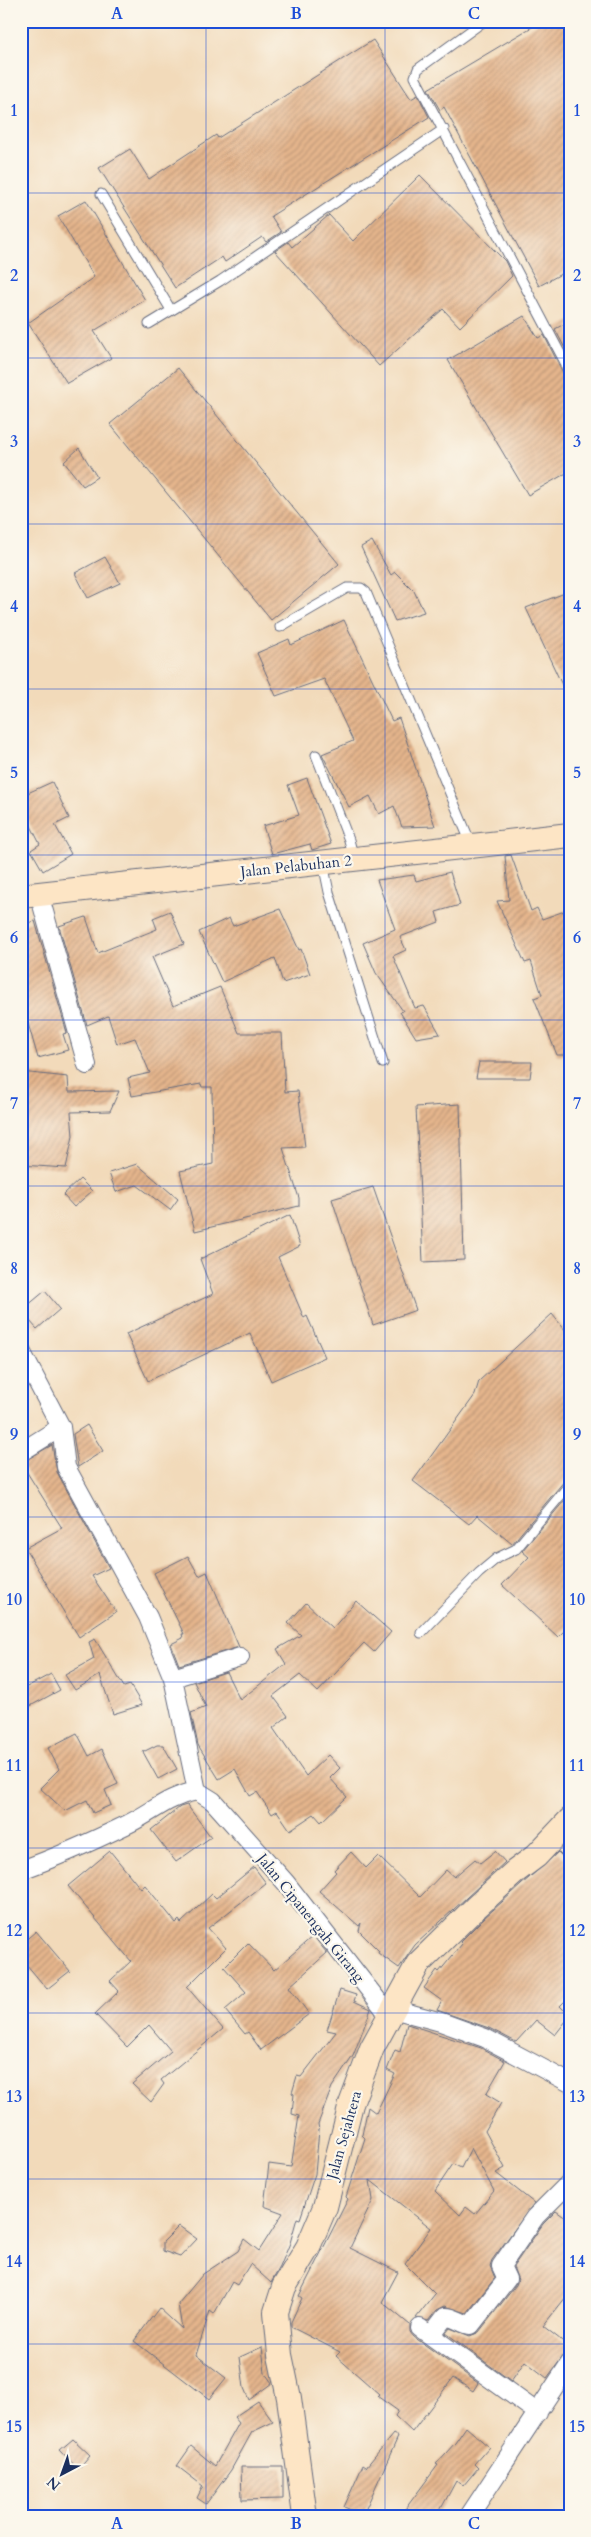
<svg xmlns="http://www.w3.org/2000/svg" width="591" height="2537" font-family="Cardo,serif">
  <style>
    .building { fill: url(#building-hatch); fill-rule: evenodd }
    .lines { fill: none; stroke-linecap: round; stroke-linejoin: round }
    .lane-casing { stroke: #666b7e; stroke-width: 11 }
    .street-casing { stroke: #666b7e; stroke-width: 20 }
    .secondary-casing { stroke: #666b7e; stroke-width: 26 }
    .lane { stroke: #fff; stroke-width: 9 }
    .street { stroke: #fff; stroke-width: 18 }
    .secondary { stroke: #fde5c5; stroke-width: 24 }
    .grid { fill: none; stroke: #1d4ed8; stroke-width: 1; stroke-opacity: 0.55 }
    .labels { text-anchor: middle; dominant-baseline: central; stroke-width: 4.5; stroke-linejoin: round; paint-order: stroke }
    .street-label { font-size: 15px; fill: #1b2f5e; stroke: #fbf7ec }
    .neatline { fill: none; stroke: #1d4ed8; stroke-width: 2 }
    .grid-label { font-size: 16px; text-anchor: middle; font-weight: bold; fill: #1d4ed8 }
  </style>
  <defs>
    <pattern id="building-hatch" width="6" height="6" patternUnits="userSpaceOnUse" patternTransform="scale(1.25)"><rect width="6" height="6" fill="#e5b58c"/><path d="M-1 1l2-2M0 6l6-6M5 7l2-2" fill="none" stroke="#b99476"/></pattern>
  </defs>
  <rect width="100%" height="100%" fill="#fbf7ec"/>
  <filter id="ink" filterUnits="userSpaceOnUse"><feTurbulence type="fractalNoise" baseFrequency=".02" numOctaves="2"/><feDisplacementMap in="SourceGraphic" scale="10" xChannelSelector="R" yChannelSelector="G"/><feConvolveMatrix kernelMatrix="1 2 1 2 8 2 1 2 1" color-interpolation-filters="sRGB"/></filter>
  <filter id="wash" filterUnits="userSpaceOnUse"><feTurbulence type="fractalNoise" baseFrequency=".0096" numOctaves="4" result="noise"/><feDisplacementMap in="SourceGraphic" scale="20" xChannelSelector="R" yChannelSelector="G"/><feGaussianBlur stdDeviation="1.12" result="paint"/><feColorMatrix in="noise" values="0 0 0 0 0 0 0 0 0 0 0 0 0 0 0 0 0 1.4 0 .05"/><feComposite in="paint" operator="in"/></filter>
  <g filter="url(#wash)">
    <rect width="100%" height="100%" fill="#f2daba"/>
    <g id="blocks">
      <path class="building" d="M542,21H570V269L539,286L444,107L440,110L428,89Z
        M373,40L411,99L418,95L429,117L271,216L281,232L266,242L262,237L225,262L222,257L175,288L99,168L130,149L149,179L216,135L218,138Z
        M420,175L505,261L512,276L460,327L443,309L379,366L275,251L288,242L292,247L329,215L353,241Z
        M86,200L145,300L94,331L111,358L67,383L28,323L94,277L58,216Z
        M524,316L538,338L544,335L564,375L570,378V471L528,495L448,360Z
        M570,321V358L555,329Z
        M178,368L339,564L271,620L110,424Z
        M79,448L97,477L83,486L64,462Z
        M372,541L391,575L395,572L414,591L424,612L395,621L361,547Z
        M105,557L120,583L88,598L75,573Z
        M570,591V702L526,608Z
        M344,620L392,721L399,718L435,826L402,827L394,806L379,814L370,796L349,807L322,754L353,741L324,679L276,696L257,653L289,639L291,645Z
        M307,778L331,844L312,850L310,844L272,854L263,826L299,815L288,785Z
        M52,782L69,818L55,825L71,854L43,871L31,850L40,844L21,806V796Z
        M511,855L531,911L537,908L542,919L570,909V1055H557L534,998L542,995L531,961L525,963L497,901L509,900L505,856Z
        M450,872L460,905L436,912L439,922L400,937L406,950L393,956L415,1008L424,1006L440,1034L416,1038L400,1012L403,1011L376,973L363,943L395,929L377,880L414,875L416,881Z
        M280,909L299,950L301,949L310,974L283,983L275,958L222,982L199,932L229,918L233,926Z
        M170,911L184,944L152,957L173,1006L220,987L239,1033H282L285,1092L298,1091L305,1147L283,1148L299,1198V1206L195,1231L180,1171L213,1164L212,1087H202L201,1084L132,1096L128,1078L150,1073L135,1038L117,1044L108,1016L87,1025L59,926L86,917L98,953L157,929L153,918Z
        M35,921L67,1033L63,1034L68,1050L38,1058L21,999V925Z
        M479,1062H532L530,1078H476Z
        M21,1072L68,1077L69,1092L119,1091L110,1111L71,1112L73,1136L66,1168L21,1165Z
        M460,1104L464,1260L423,1262L416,1107Z
        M137,1164L178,1199L170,1210L137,1185L116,1192L109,1173Z
        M80,1179L92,1191L74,1207L63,1195Z
        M373,1187L416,1310L373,1325L332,1199Z
        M290,1215L300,1246L278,1257L304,1318L307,1316L325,1357L271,1381L250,1333L148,1381L126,1334L213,1294L200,1259Z
        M45,1291L60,1309L37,1329L21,1311Z
        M552,1314L570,1336V1478L565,1480L512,1544L477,1515L469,1524L413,1481L475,1395L479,1381Z
        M87,1425L103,1451L78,1467L73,1434Z
        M52,1445L57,1472L109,1568L92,1576L116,1612L79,1637L25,1548L62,1528L21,1463Z
        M570,1494V1625L558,1637L502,1585L529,1557L522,1551Z
        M188,1556L199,1576L207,1572L239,1647L179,1665L171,1644L183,1638L182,1634H184L154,1573Z
        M356,1601L391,1632L374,1652L364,1643L318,1692L300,1675L273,1696L288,1716L273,1728L306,1776L328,1755L340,1768L330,1778L347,1797L321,1822L314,1814L290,1830L277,1811L272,1814L257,1792L250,1796L235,1769L219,1779L198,1745L191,1713L206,1707L194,1682L226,1672L240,1700L286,1664L277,1649L301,1635L288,1623L306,1603L333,1628Z
        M95,1639L124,1687L130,1685L142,1705L113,1714L100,1675L75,1690L65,1675L94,1659L89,1642Z
        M51,1674L60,1690L21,1711V1690Z
        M77,1733L89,1756L102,1749L118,1784L105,1790L111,1805L93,1813L87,1800L65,1811L40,1788L59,1769L48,1748Z
        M157,1745H163L177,1769L158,1779L143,1752Z
        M187,1805L211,1837L176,1862L151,1830L180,1807Z
        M110,1851L141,1889L145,1885L176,1923L179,1920L181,1923L212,1894L216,1898L254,1867L266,1883L208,1928L226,1948L187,1987L223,2029L161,2080L164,2084L151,2102L132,2084L171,2051L149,2025L127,2047L95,2014L119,1991L110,1981L131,1961L68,1886Z
        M495,1851L505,1862L415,1945L399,1968L378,1953L379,1951L359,1931L361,1923L359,1926L319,1891L336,1872L334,1870L351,1852L366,1868L378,1856L420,1897L446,1870L454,1877L475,1859L480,1863Z
        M558,1852L570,1864V1996L560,2006L570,2016L555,2035L536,2020L516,2042L489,2028L437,2010L442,2001L424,1988L437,1970L439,1972L462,1944L460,1942L484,1918Z
        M36,1931L70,1971L47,1989L21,1958V1944Z
        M313,1936L327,1953L289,1987L309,2014L261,2050L248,2032L245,2034L225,2010L246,1992L224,1967L248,1943L274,1970Z
        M340,1990L356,1995L354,2001L371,2009L353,2056L332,2087L318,2124L319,2130L315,2174L300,2219L297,2218L290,2243L280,2267L271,2283L250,2264L237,2285L232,2282L214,2314L210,2311L196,2355L226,2378L209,2399L134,2341L159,2308L182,2329L178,2304L203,2274L238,2251L244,2239L259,2251L283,2213L264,2206L269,2164L291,2167L299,2116L292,2114L294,2094L292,2093L297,2076L301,2077L336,2032L327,2030Z
        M407,2024L481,2048L505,2061L486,2094L501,2103L485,2131L505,2168L496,2173L534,2203L492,2260L490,2266L495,2278L467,2313L445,2306L437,2310L428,2321L416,2318L435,2294L405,2264L431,2228L370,2180L373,2200L350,2248L398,2272L382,2302L410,2325V2332L414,2337L478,2383L473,2391L453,2378L412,2432L395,2416L398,2411L377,2396L379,2394L336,2356L340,2352L291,2327V2322L302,2298L299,2296L348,2199L346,2197L365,2138L362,2135L368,2107L376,2113L395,2074L387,2070L395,2050L400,2052ZM471,2148L494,2191L475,2214L466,2207L460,2215L435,2191L453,2164L461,2168Z
        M556,2211L570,2221V2292L543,2326L570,2347L547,2378L525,2361L511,2381L446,2333L450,2328L470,2336L479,2332L516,2285L518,2280L513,2267L543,2224Z
        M179,2226L197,2239L180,2257L163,2251V2242Z
        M262,2347L265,2373L272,2383L249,2400L244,2388L240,2357Z
        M258,2401L273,2422L252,2432L231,2470L206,2504L197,2498L203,2486L177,2466L191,2446L215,2466L239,2423L234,2417Z
        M466,2427L489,2447L474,2464L478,2468L463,2486L456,2481L437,2516H400L438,2465L436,2464L455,2443Z
        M393,2434L398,2437L363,2515L344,2507L363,2465L366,2467Z
        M73,2439L90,2455L78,2469L60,2450Z
        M241,2467H283V2499L242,2500Z"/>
    </g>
  </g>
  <g filter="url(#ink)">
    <use href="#blocks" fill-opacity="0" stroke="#666b7e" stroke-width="1"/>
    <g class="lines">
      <defs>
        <path id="lane" d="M484,21L418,69L415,77L570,372
          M101,194L171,310
          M149,324L220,281L444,129
          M280,627L347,588H361L366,592L472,846
          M316,755L349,840L354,859
          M323,863L329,892L383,1063
          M421,1633L479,1573L497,1558L516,1549L570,1484"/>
        <path id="street" d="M39,894L87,1065
          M21,1351L61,1427L66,1467L148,1617L173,1678L197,1791
          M21,1452L61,1427
          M173,1678L240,1657
          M21,1870C58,1857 93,1841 128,1824C155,1811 166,1797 197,1791L213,1801L286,1883L389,2015
          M393,2009L441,2022L485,2038L570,2083
          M420,2328L538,2413
          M431,2335L445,2317C455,2316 462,2325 471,2325L507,2279L501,2266L535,2217L570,2182
          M469,2516L570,2363"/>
        <path id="secondary" d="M21,896L570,835
          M305,2516L289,2398L280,2355L276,2312L284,2287L308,2247L325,2207L351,2104L372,2048L418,1964L475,1908L516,1871L536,1856L570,1820"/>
      </defs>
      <use href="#lane" class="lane-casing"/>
      <use href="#street" class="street-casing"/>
      <use href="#secondary" class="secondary-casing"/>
      <use href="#lane" class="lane"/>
      <use href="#street" class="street"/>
      <use href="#secondary" class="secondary"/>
    </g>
  </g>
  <path class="grid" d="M206,21V2516M385,21V2516M21,193H570M21,358H570M21,524H570M21,689H570M21,855H570M21,1020H570M21,1186H570M21,1351H570M21,1517H570M21,1682H570M21,1848H570M21,2013H570M21,2179H570M21,2344H570"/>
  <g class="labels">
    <g class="street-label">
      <text transform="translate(296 866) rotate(-6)">Jalan Pelabuhan 2</text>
      <text transform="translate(311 1918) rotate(51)">Jalan Cipanengah Girang</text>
      <text transform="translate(344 2135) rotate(-74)">Jalan Sejahtera</text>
    </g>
  </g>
  <rect width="591" height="2537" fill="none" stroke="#fbf7ec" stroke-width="55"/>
  <g transform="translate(62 2474) rotate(221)" stroke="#fbf7ec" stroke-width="4" paint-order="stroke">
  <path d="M0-4L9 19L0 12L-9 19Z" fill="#1b2f5e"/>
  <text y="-8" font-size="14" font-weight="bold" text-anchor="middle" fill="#1b2f5e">N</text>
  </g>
  <rect x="28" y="28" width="536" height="2482" class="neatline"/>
  <g class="grid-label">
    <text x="117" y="19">A</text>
    <text x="296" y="19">B</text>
    <text x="474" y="19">C</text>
    <text x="14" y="116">1</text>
    <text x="577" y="116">1</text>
    <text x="14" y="281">2</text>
    <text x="577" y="281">2</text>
    <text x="14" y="447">3</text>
    <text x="577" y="447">3</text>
    <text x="14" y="612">4</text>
    <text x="577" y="612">4</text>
    <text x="14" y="778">5</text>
    <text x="577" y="778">5</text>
    <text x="14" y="943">6</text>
    <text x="577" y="943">6</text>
    <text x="14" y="1109">7</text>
    <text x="577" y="1109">7</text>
    <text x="14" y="1274">8</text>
    <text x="577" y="1274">8</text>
    <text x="14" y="1440">9</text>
    <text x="577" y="1440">9</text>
    <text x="14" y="1605">10</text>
    <text x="577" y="1605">10</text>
    <text x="14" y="1771">11</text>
    <text x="577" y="1771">11</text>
    <text x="14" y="1936">12</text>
    <text x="577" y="1936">12</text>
    <text x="14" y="2102">13</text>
    <text x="577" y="2102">13</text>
    <text x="14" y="2267">14</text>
    <text x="577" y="2267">14</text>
    <text x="14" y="2432">15</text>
    <text x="577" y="2432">15</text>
    <text x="117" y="2529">A</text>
    <text x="296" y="2529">B</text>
    <text x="474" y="2529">C</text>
  </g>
</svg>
